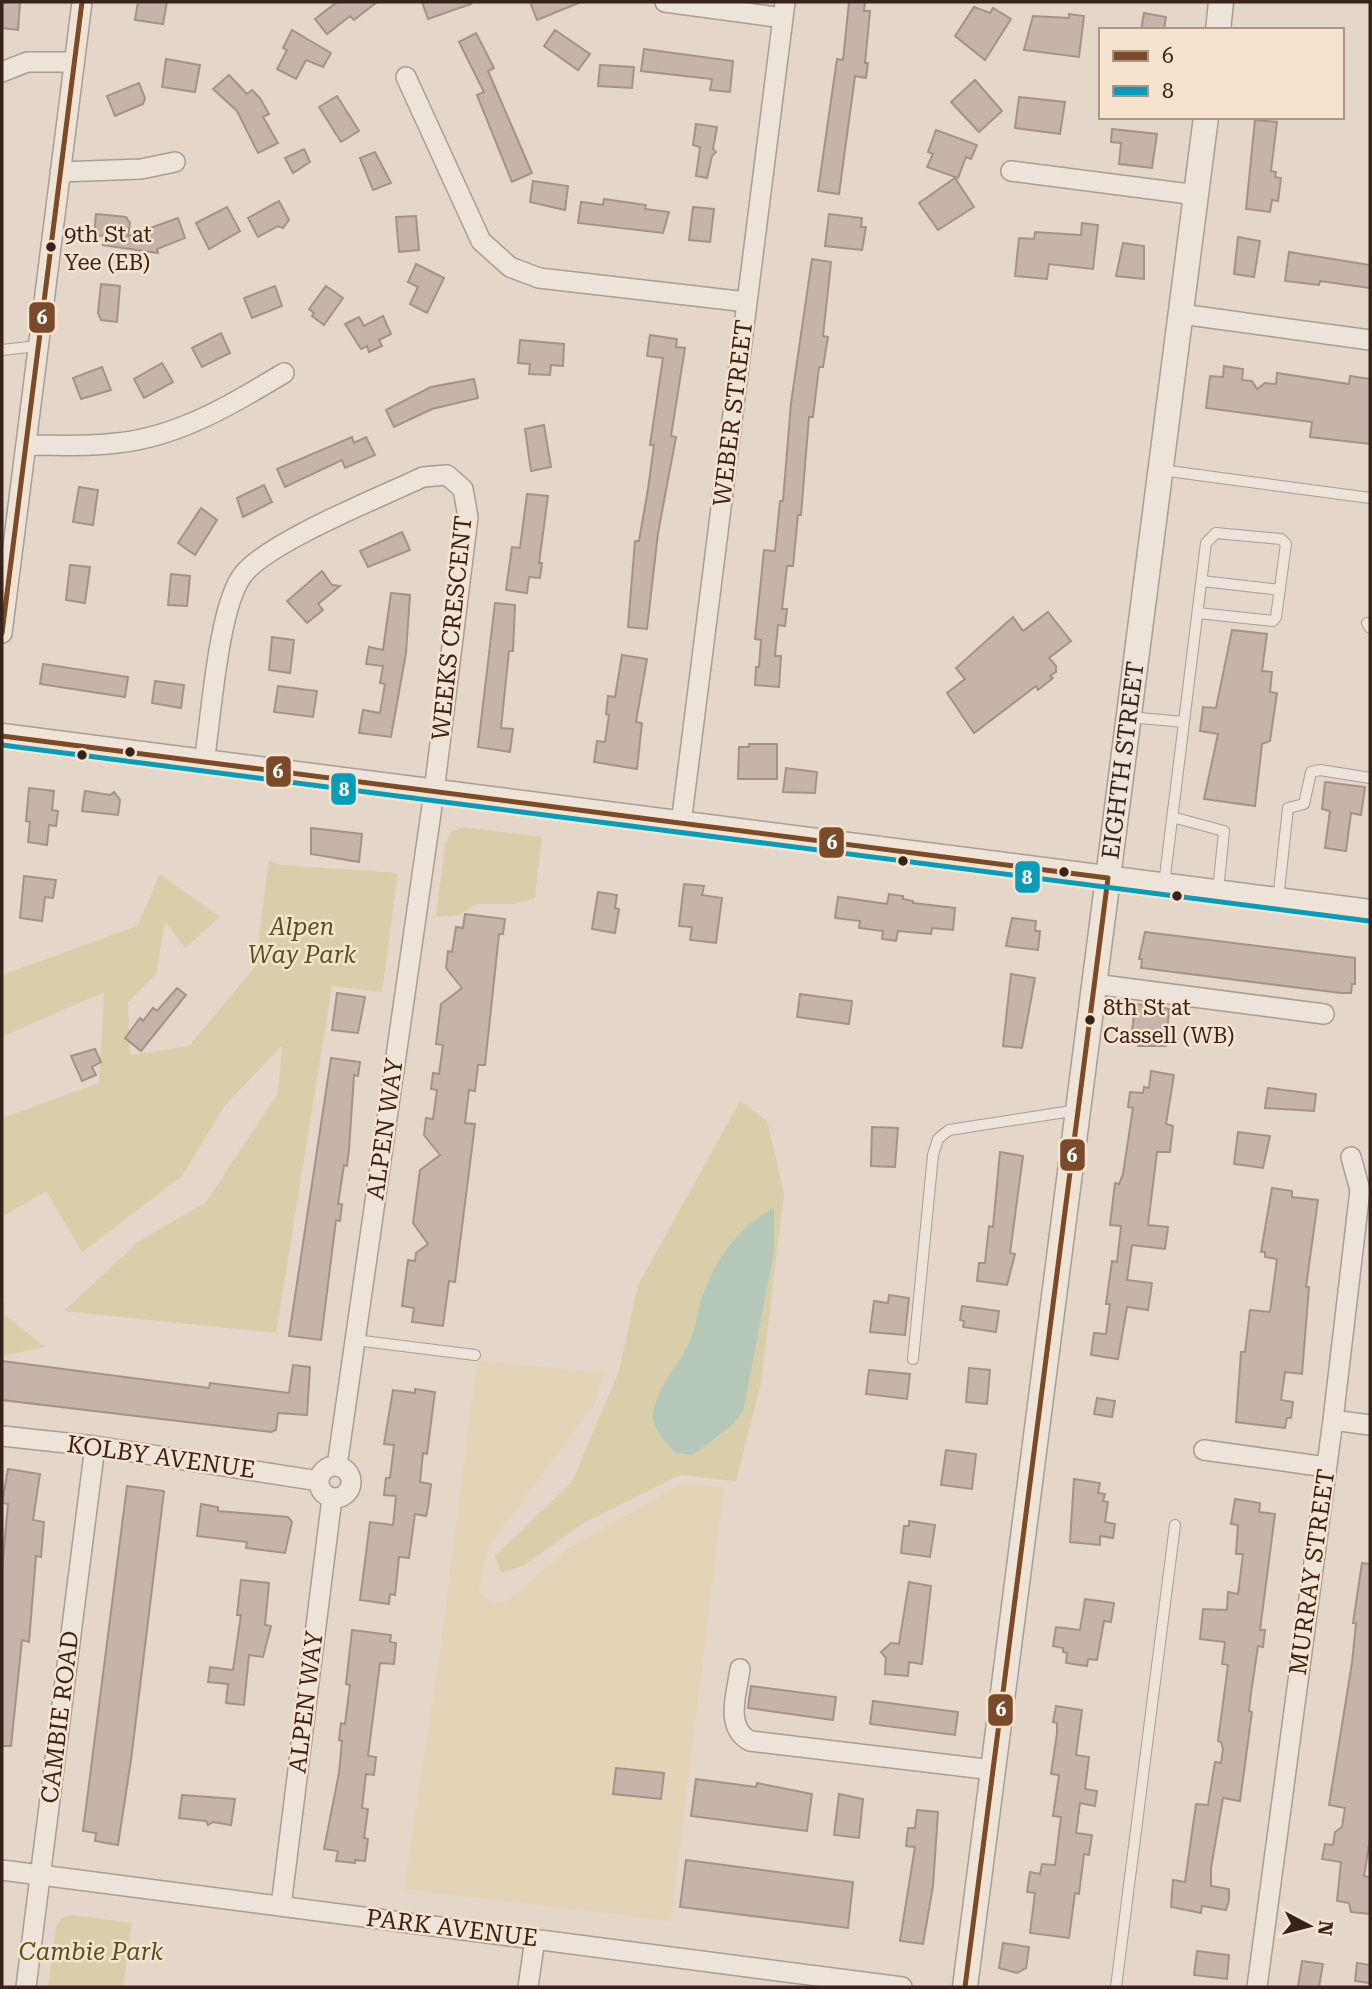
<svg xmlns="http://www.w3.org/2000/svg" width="1372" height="1989" font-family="'Roboto Serif',serif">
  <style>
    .farmland { fill: #e5d3b8 }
    .green { fill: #d8cfaa }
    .water { fill: #b5c7b8 }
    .building { fill: #c7b3a9; stroke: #a49288; stroke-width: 2 }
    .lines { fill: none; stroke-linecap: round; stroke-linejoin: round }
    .service-casing { stroke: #a99c92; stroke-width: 12 }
    .minor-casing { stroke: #a99c92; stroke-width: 22 }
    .tertiary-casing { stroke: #a99c92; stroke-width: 27 }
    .service { stroke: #ece4db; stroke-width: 10 }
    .minor { stroke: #ece4db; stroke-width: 19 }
    .tertiary { stroke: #ece4db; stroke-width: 24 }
    .bus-1-casing { stroke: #f7e3cd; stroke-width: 10 }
    .bus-2-casing { stroke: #f7e3cd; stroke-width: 10 }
    .bus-1 { stroke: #7a4b2a; stroke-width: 5 }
    .bus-2 { stroke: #069cbc; stroke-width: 5 }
    .bus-dot { fill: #37231b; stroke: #f7e3cd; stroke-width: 2.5 }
    .labels { text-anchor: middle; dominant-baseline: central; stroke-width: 5; stroke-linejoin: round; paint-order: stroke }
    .bus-label { font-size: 22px; fill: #37231b; stroke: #f7e3cd; text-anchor: start }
    .street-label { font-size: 24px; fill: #37231b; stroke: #f7e3cd }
    .park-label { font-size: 24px; font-style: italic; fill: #515421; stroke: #f7e3cd }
    .line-badge { stroke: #f7e3cd; stroke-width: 2.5 }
    .badge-label { font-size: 19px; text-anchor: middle; font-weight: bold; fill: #fff }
  </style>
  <rect width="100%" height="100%" fill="#e4d6c8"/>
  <path class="farmland" d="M477,1360L604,1373L596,1402L488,1547L479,1590L491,1604L507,1602L569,1548L683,1483L724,1487L671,1921L404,1889L440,1652Z"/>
  <path class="green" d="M463,827L542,837L535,898L514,904H476L459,915L436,917L445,844L451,832Z
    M269,860L280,865L398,873L382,992L332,986L276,1333L64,1311L138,1242L206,1202L278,1093L282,1046L225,1105L182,1176L82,1252L46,1191L2,1217V1118L99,1083L104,992L2,1037V975L137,926L160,874L220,917L185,948L165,922L156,974L128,1002L130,1055L189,1046L255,967Z
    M740,1101L767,1121L784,1193L761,1383L736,1481L680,1475L582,1524L523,1566L501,1573L495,1556L572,1482L619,1371L638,1285Z
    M2,1303H5L4,1314L45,1347L2,1356Z
    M73,1915L132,1923L123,1987H48L56,1926L62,1918Z"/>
  <path class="water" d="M774,1208V1251L743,1412L733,1424L693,1455L676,1453C668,1444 654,1431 653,1418C653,1391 677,1368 688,1345C695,1331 697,1314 702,1298C714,1261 738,1227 774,1208Z"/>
  <path class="building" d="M2,2H20L18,30L2,28Z
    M138,2H167L163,24L135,20Z
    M337,2H377L354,20L350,16L327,34L315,19Z
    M422,2H470L471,4L428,19Z
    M530,2H581L537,20Z
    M849,2H865L864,11H870L865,63H868L866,78L855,76L839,194L818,191L837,59L843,60Z
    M974,7L990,13L993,8L1011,19L985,60L955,36Z
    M1144,13L1166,17L1164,30H1141Z
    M1069,14L1084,16L1079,57L1024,50L1033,16L1069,18Z
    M292,30L331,53L323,67L306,60L296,79L277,69L287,50L283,48Z
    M555,30L590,54L578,70L544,46Z
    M476,33L494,68L488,71L532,173L512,182L477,95L484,92L459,42Z
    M644,49L733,61L730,92L710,90L712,79L641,71Z
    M166,59L200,65L195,92L162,87Z
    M600,65L634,67L632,88L598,86Z
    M229,75L247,94L252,90L260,98L269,114L263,117L278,143L258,153L237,111L213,89Z
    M975,80L1002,111L979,132L951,102Z
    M139,83L145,98L143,104L115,116L107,96Z
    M337,96L359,131L341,142L319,107Z
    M1019,97L1065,102L1060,134L1015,128Z
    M1255,120L1277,122L1271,171L1276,172L1275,177L1281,178L1278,201L1272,200L1270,212L1246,209Z
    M696,124L717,127L713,149L716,152L712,156L707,178L696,176L700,147L693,145Z
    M1112,129L1157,134L1152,168L1119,164L1121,143L1111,142Z
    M936,130L977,145L971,159L966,157L958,178L927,167L933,154L928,152Z
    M304,149L310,162L293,173L285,158Z
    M375,152L391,183L373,190L360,158Z
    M955,178L974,207L938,230L919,203Z
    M533,181L568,186L565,210L530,202Z
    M604,199L646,205L645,209L669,212L663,233L578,223L581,202L603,205Z
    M279,201L289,220L283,228L278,226L258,237L248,218Z
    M227,207L240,231L209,249L196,223Z
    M693,207L714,209L710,242L689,240Z
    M96,214L126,217L130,223L128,236L178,218L185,238L157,249L158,253L102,245L112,242L113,237L94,235Z
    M829,214L862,218L861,227H866L862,250L825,246Z
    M416,216L419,250L399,252L396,217Z
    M1082,223L1098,225L1093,269L1049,264L1047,279L1015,276L1019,238L1034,239L1035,232L1081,235Z
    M1238,237L1260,241L1254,277L1234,274Z
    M1123,243L1144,246V279L1116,276Z
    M1289,252L1370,265V288L1320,281L1319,285L1285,281Z
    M812,259L831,262L823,336L828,337L823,367H819L813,417H809L801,515H798L793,566H787L782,609H787L785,626L778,625L775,656H781L779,687L755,685L756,667H759L761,640L755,639L764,550L775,551L780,501H783L791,403Z
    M416,264L444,278L427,313L410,304L418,287L408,282Z
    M101,284L120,286L117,322L101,320L98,313Z
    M275,286L282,306L252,318L244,298Z
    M326,286L343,298L324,325L312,316L314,313L309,309Z
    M383,316L391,334L379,340L382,346L369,352L367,346L361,349L345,324L359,317L364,326Z
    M221,333L230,353L202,367L192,348Z
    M650,335L677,339L676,347L685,348L671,436L676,437L658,533L647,629L628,627L635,541H639L648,489L654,445H650L663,358L647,356Z
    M520,340L564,344L563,366L551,365L550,375L529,374L530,364L518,363Z
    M162,363L173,382L144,398L134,379Z
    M1224,366L1243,369L1242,380L1252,381L1257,389L1265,383L1276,384L1277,373L1349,384L1350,376L1370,379V444L1310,437L1312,422L1206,408L1210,376L1223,377Z
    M102,367L111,390L81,399L73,378Z
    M474,379L478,398L432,409L394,427L386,410L431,387Z
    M544,425L551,467L531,471L525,429Z
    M352,437L354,443L366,437L375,455L345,468L342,460L285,487L277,469Z
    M264,485L272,502L243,517L237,498Z
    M79,487L98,490L93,525L73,522Z
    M527,494L548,496L539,563H542L540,578L529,577L527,593L506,590L512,547L520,548Z
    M201,508L217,520L195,555L178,543Z
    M402,532L410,550L368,567L360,551Z
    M70,565L90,567L85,603L66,600Z
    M322,571L332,585L340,586L318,604L323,610L307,623L287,601Z
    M171,574L190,576L187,606L168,605Z
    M391,593L410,595L406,653L391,737L359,733L363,710L380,713L385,684L380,683L383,666L366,664L369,647L383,650Z
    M495,603L515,605L513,651H509L501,728L513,729L510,752L478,747Z
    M1048,612L1071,641L1049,658L1056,666V672L1050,676L1053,678L1038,690L1036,686L974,733L947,693L965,679L956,668L1013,617L1023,631Z
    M1232,630L1267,634L1262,671L1272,672L1270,692L1277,693L1270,741L1262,744L1255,806L1204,799L1218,734L1200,731L1203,707L1216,708Z
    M272,637L294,640L290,673L269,670Z
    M622,655L647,659L636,722L642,723L637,769L594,762L597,741L605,742L609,715L606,714L608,696L615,697Z
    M43,664L128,677L125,697L40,684Z
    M155,681L184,685L181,708L152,703Z
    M278,686L317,691L313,717L274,712Z
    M749,744H777V779H738L739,747H749Z
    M786,768L817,772L815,793L783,792Z
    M1325,782L1365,787L1361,815L1351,813L1346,851L1325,848L1330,811L1322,809Z
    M29,788L54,791L52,810L58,811L56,826L49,825L47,845L28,842L30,822L26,821Z
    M85,791L110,795L114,792L120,800L118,815L82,811Z
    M311,828L362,834L359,862L311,854Z
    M24,876L56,880L53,898L45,897L42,921L20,918Z
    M684,884L704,886L702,895L722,898L716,943L690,940L692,927L679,926Z
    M598,892L617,895L615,908L619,909L615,933L592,929Z
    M889,894L903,896V899L913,901V903L955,908L953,930L932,928L931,934L898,931L896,941L882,939L883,931L859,928L860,921L835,918L838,897L887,904Z
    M465,914L505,919L503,934H499L485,1065H478L475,1091L469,1090L465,1123L475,1124L455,1282L449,1281L443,1326L412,1322L414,1308L402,1306L408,1260L415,1261L416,1253L428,1244L413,1223L420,1170L440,1155L424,1135L426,1118L433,1119L437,1090L431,1089L433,1073L439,1074L443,1045L436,1044L441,1004L462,988L446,968L448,951L452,952L456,927L463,928Z
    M1012,918L1036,921L1035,931H1040L1038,950L1006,946Z
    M1145,932L1355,958V984H1352L1351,993H1341L1141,968L1142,959H1139Z
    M1011,974L1035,978L1022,1048L1003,1046Z
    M177,988L186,995L141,1051L125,1038L140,1018L143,1021L153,1008L157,1011Z
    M337,993L365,997L358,1033L332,1030Z
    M800,994L852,1001L849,1024L797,1017Z
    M1143,1003L1169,1009L1166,1046H1138L1139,1043L1131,1042L1135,1004L1142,1005Z
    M95,1049L101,1062L92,1067L96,1075L82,1081L71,1056Z
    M331,1058L360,1062L358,1076L354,1075L349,1150L347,1166L344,1165L338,1204H342L340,1221L336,1220L321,1340L289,1336Z
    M1151,1071L1174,1075L1166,1124L1173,1126L1170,1152H1157L1148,1225L1168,1227L1165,1249L1132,1245L1127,1280L1152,1283L1148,1310L1127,1307L1118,1359L1091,1355L1094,1333L1106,1334L1110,1304H1106L1112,1261L1117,1262L1121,1226L1110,1225L1115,1183L1119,1184L1123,1174L1133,1108L1128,1107L1130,1092L1143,1093L1144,1087L1149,1088Z
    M1268,1088L1316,1094L1314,1111L1265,1108Z
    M872,1127L898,1128L895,1167L871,1166Z
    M1238,1132L1270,1136L1263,1168L1234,1164Z
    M1000,1152L1023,1156L1010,1253L1015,1254L1007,1285L977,1281L979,1263H985L989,1226L993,1227Z
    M1272,1188L1292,1191V1197L1318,1200L1306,1287H1309L1302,1374L1285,1372L1281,1400L1293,1402L1291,1418H1287L1285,1428L1236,1422L1241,1352H1245L1250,1310L1270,1312L1277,1259L1265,1257V1252H1261Z
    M889,1295L909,1298L905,1335L870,1332L874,1301L888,1303Z
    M962,1306L999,1311L996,1332L963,1327L964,1321L960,1320Z
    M2,1361L209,1388L210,1383L289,1393L293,1365L310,1367L307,1415L278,1413L276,1430L271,1432L2,1400Z
    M969,1368L990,1370L987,1404L966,1402Z
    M869,1370L910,1374L907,1399L866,1394Z
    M415,1389L435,1392L427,1454L423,1453L420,1482L431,1484L428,1507L426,1516L415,1514L409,1558L399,1557L395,1595L390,1594L389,1604L360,1600L370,1522L393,1525L396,1496L384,1495L386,1478H390L394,1445L384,1444L393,1390L415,1393Z
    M1097,1398L1115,1401L1112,1417L1094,1414Z
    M946,1450L976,1454L972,1489L941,1485Z
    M8,1469L40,1474L33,1520L44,1522L41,1557L36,1556L29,1642L22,1640L11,1746H2V1570L8,1504L2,1503Z
    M1074,1479L1100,1483L1098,1493L1105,1494L1103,1501L1108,1502L1105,1522L1115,1524L1113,1538L1100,1536V1545L1070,1542Z
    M127,1486L164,1491L131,1760L118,1845L95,1841L96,1833L83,1831Z
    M1235,1499L1260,1503L1259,1512L1275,1514L1260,1630H1265L1263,1647L1258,1646L1251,1693L1249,1711L1252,1712L1240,1801L1223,1798L1211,1868V1886L1229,1889V1900L1226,1910L1202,1906L1201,1913L1171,1907L1173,1880L1185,1882L1196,1804L1208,1805L1215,1762L1221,1763L1223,1749L1221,1742L1218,1741L1228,1665L1222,1664L1225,1642L1200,1639L1203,1609L1227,1610L1228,1592L1238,1594L1243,1554H1236L1238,1525L1231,1524Z
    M201,1504L218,1507V1511L288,1517L292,1522L285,1553L246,1548L247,1542L197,1536Z
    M909,1521L935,1525L930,1557L901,1553L904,1526H909Z
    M1362,1563L1370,1564V1839L1364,1876L1370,1877V1914L1351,1912L1349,1903L1337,1901L1341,1862L1322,1859L1325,1844L1333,1845L1335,1832L1342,1827L1345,1808L1329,1805L1352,1663L1356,1623H1353Z
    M241,1580L269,1583L265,1625L271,1626L263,1657L249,1655L244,1705L226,1703L228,1684L208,1682L210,1667L233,1670L241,1615H237Z
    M909,1582L931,1586L922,1664L909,1662L908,1676L885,1674L886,1658L881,1652L891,1643L899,1644Z
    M1085,1599L1114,1603L1111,1622L1104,1621L1097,1660L1088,1659L1087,1666L1066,1663L1067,1653L1063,1652V1648L1053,1646L1056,1627L1080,1630Z
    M352,1630L391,1635L390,1642L396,1643L394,1664L380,1663L368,1756L376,1757L374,1775L366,1774L362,1808L368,1809L364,1838L368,1839L365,1861L355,1860V1863L336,1861L338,1851L324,1849L339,1773L342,1741L339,1740L341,1723L345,1724L350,1685L346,1684Z
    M751,1686L836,1697L833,1720L748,1708Z
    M873,1701L958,1712L955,1735L870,1724Z
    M1056,1706L1082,1710L1076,1755L1089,1757L1085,1789L1097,1791L1095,1806L1080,1803L1076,1833L1092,1835L1089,1855L1084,1854L1079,1894L1075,1893L1069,1938L1030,1933L1035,1893L1027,1892L1030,1872L1040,1874L1042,1864L1055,1865L1061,1817L1053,1816L1059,1775L1051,1774L1057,1733V1723L1053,1722Z
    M616,1768L664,1773L661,1799L613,1794Z
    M696,1779L756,1787L757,1783L812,1794L807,1831L691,1816Z
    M839,1794L863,1799L859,1838L834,1835Z
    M182,1795L235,1799L231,1825L213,1822L208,1825L206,1821L179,1818Z
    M917,1810L938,1812L933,1886L923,1944L900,1941L915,1847L906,1846L908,1828H915Z
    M686,1860L853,1882L848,1928L680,1907Z
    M1003,1943L1029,1947L1026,1968L1017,1973L999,1968Z
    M1197,1951L1229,1955L1227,1979L1194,1975Z
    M1302,1961L1323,1964L1319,1987H1298Z
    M1357,1963L1370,1965V1983L1355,1981Z"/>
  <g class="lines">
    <defs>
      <path id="service" d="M2,350L38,346
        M1161,470L1370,498
        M1202,581L1280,590
        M1367,623L1370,628
        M1129,717L1184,722L1206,543L1216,533L1281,539L1286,544L1276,617L1273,621L1198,613
        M1172,817L1224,831L1218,891
        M1164,884L1184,722
        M1278,900L1288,808L1304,804L1311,772L1320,770L1370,778
        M355,1340L475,1355
        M913,1359L933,1155L938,1139L949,1130L1078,1110
        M1116,1987L1175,1525"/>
      <path id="minor" d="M665,2L783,18
        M2,72L27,62H74
        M406,77L481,241L510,267L539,278L747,302
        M1011,171L1197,195
        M60,172L141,169L175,162
        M1181,314L1370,340
        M26,445C56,445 87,447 117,443C178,437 233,404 284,373
        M2,633L82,2
        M204,763C211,718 218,609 242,576C265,543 383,496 423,477L447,475L463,489L468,517L434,792L337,1466
        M681,824L785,2
        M1094,984L1324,1014
        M1333,1420L1370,1425
        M2,1436L95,1446L319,1481
        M1204,1450L1326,1467
        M319 1482a16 16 0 1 1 32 0a16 16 0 1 1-32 0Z
        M740,1669C737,1693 724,1727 750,1741L993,1770
        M2,1870L902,1987
        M281,1906L332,1498
        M26,1987L95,1446
        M528,1987L535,1939
        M1257,1987L1333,1420L1360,1190L1351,1157"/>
      <g id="tertiary">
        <path d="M1218,30L1221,2"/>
        <path d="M2,736L1370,912"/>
        <path id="s1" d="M965,1987L1206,117"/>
      </g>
    </defs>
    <use href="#service" class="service-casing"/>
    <use href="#minor" class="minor-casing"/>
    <use href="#tertiary" class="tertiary-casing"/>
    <use href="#service" class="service"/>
    <use href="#minor" class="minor"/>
    <use href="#tertiary" class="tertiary"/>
    <defs>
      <path id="bus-1" d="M2,633L82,2
        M2,736L1108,878
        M965,1987L1108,878"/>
      <path id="bus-2" d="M2,745L1369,921"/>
    </defs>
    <use href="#bus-1" class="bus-1-casing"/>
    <use href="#bus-2" class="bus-2-casing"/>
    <use href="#bus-1" class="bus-1"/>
    <use href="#bus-2" class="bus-2"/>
  </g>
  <g class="bus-dot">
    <circle cx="51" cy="247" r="6"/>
    <circle cx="130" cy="752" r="6"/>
    <circle cx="82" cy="755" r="6"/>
    <circle cx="903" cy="861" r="6"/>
    <circle cx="1064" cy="872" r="6"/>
    <circle cx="1177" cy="896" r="6"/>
    <circle cx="1090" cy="1020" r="6"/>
  </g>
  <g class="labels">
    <g class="bus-label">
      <text x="64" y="234">9th St at<tspan x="64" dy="28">Yee (EB)</tspan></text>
      <text x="1103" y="1007">8th St at<tspan x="1103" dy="28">Cassell (WB)</tspan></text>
    </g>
    <g class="street-label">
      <text transform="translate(733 413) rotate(-83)">WEBER STREET</text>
      <text transform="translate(452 628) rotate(-84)">WEEKS CRESCENT</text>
      <text stroke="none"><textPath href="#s1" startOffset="1237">EIGHTH STREET</textPath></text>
      <text transform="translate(385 1129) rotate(-82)">ALPEN WAY</text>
      <text transform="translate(161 1457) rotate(8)">KOLBY AVENUE</text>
      <text transform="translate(1312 1572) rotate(-82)">MURRAY STREET</text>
      <text transform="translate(306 1702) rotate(-83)">ALPEN WAY</text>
      <text transform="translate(60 1717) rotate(-83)">CAMBIE ROAD</text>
      <text transform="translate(452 1928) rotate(7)">PARK AVENUE</text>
    </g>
    <g class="park-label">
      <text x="302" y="927">Alpen<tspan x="302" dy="28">Way Park</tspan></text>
      <text x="91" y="1952">Cambie Park</text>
    </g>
  </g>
  <g class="line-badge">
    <rect x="28" y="301" width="28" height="33" rx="7" fill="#7a4b2a"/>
    <rect x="265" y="755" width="27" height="33" rx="7" fill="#7a4b2a"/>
    <rect x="330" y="772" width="27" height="34" rx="7" fill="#069cbc"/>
    <rect x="818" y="826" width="27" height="33" rx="7" fill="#7a4b2a"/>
    <rect x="1014" y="860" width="27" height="34" rx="7" fill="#069cbc"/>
    <rect x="1059" y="1138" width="27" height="34" rx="7" fill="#7a4b2a"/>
    <rect x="987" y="1693" width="27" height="34" rx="7" fill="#7a4b2a"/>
  </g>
  <g class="badge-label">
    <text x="42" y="324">6</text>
    <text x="278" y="778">6</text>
    <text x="344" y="796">8</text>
    <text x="832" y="849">6</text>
    <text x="1027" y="884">8</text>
    <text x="1072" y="1162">6</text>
    <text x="1001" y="1716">6</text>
  </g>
  <rect width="1372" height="1989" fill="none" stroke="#37231b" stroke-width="7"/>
  <rect x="1099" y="28" width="245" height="91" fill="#f7e3cd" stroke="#aa9686" stroke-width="2"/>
  <rect x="1113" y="51" width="35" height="10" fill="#7a4b2a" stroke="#aa9686" stroke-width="2"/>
  <text x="1162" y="63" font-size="21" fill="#37231b">6</text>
  <rect x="1113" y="86" width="35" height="10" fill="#069cbc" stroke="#aa9686" stroke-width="2"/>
  <text x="1162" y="98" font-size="21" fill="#37231b">8</text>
  <g transform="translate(1309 1926) rotate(97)" stroke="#f7e3cd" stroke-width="5" paint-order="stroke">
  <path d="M0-5L12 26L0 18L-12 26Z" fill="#37231b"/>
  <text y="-10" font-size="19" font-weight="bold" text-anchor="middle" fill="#37231b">N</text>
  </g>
</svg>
